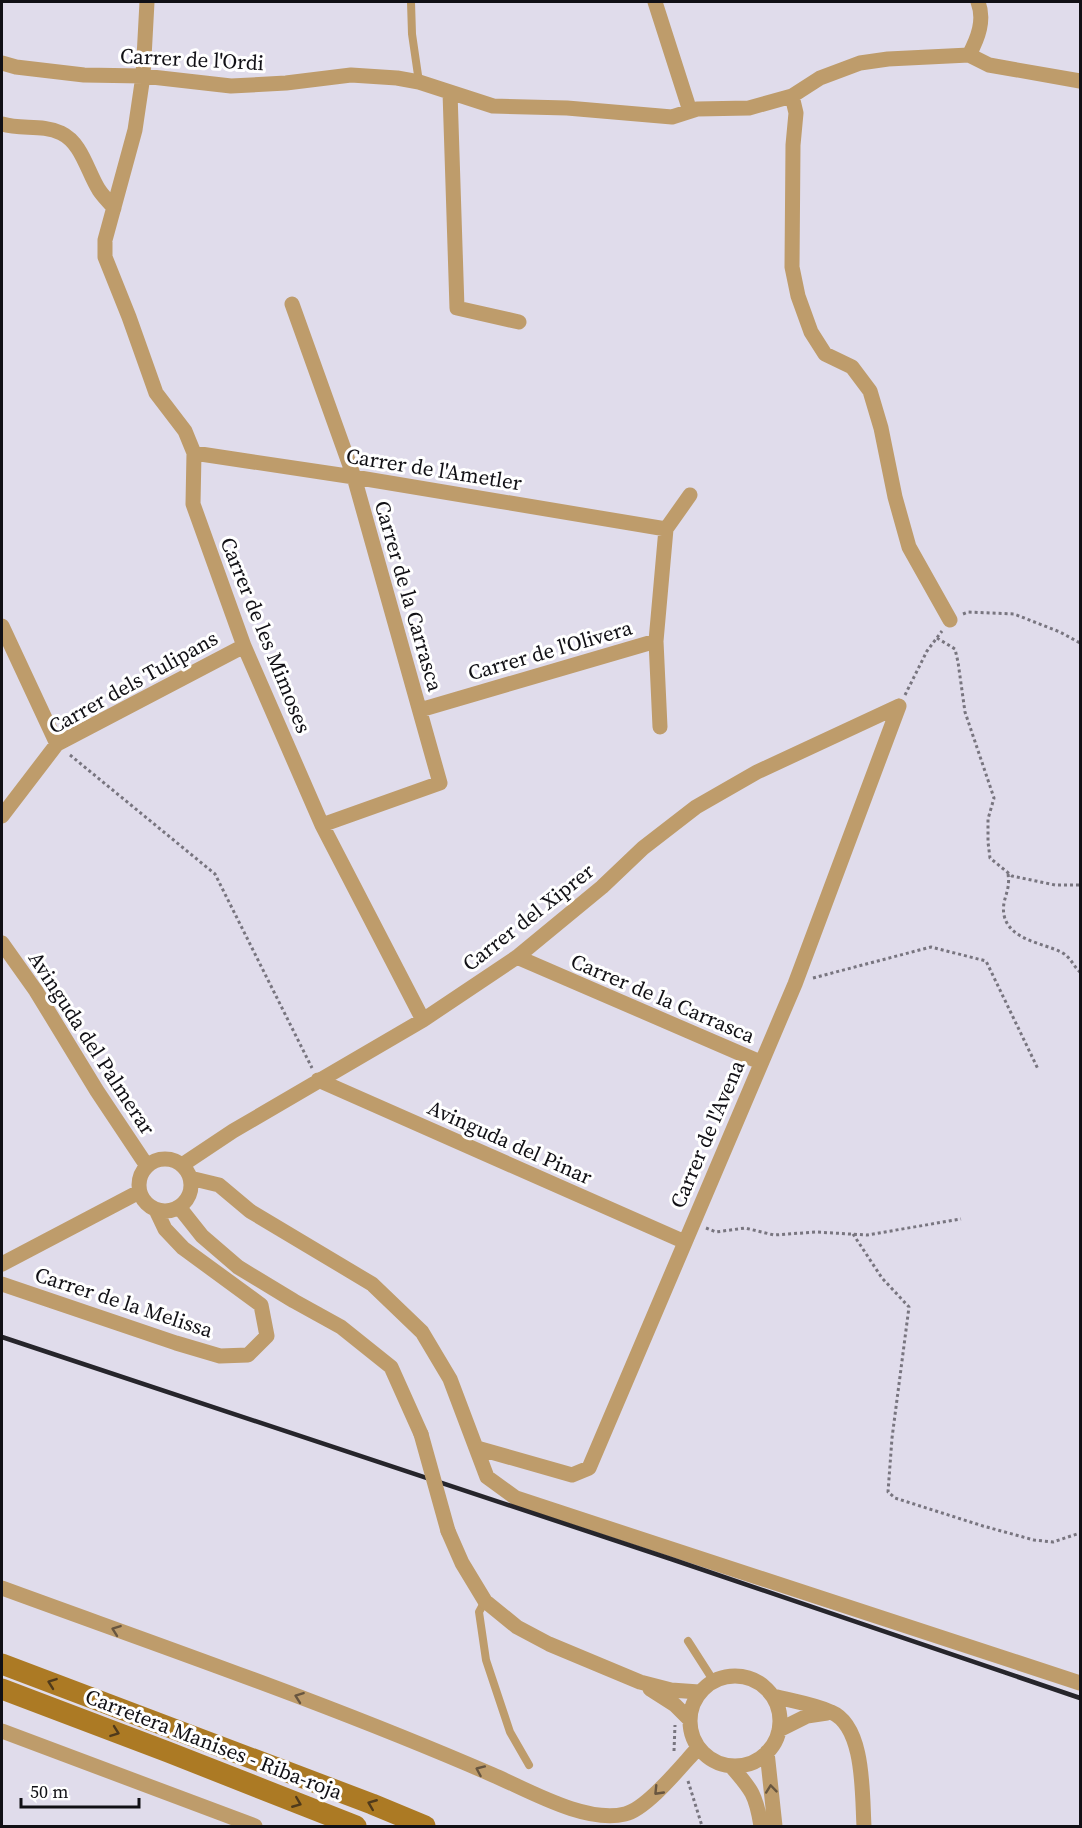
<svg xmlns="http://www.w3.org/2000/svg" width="1082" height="1828" font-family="'Source Serif 4',serif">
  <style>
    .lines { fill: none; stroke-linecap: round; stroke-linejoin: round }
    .path { stroke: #78757f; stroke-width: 3; stroke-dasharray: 3 3; stroke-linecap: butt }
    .service { stroke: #be9c6b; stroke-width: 8 }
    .minor { stroke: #be9c6b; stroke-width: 15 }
    .secondary { stroke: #ac7a24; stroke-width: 21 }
    .rail { stroke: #26252b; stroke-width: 4.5 }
    .minor-bridge { stroke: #be9c6b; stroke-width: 15 }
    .oneway { stroke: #685640 }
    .oneway2 { stroke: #4f3a1b }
    .labels { text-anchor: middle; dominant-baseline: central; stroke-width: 6; stroke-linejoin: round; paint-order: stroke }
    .street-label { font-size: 21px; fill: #111015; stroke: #fff }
  </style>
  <rect width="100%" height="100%" fill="#e0dceb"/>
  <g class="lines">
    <path class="path" d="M963,614L968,612L1014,614L1060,632L1080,643
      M937,638L955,649L958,662L965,712L994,798L988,819V842L990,858L1012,876L1055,885H1080
      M905,695L927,651L942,631
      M70,755L215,874L312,1068
      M1008,874C1011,892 1001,899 1004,915C1009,940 1043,943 1061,952C1071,957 1073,966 1080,972
      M813,978L931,947L986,961L1038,1069
      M706,1228L716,1232L745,1228L774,1235L816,1232L867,1235L961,1219
      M853,1234L882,1278L909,1307L892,1438L888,1492L895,1498L983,1526L1034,1540L1053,1542L1080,1533
      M674,1751L675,1725
      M688,1781L702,1826"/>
    <path class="service" d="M411,2L412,34L419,82
      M485,1601L479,1612L486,1660L510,1732L529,1765
      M688,1641L713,1680"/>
    <path class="minor" d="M147,2L143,76L135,130L105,240V257L129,317L156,393L185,431L194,453L193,504L244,646L322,825L423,1020
      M655,2L690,111
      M969,55L989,65L1080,81
      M2,63L16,67L84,75L143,76L231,86L286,83L351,75L397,78L419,82L493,106L567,108L672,117L697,109L749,108L792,96L820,78L860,63L888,59L969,55C978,38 985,20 978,2
      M450,92L457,308L519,322
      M792,96L796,113L793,145L792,267L798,296L811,332L825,354L852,367L870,391L881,428L895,497L909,547L950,620
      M2,124C21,130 42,124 61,133C82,143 87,171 99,190C103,196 109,202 114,208
      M292,304L354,477L440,783L322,825
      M194,453L354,477L666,529
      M2,626L57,744
      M420,710L656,641
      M660,727L656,641L666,529L690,495
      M2,816L57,744L244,646
      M2,943L36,991L97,1091L147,1166
      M517,957L760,1062
      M318,1080L685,1242
      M139 1185a26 26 0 1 1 52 0a26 26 0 1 1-52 0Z
      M182,1165L233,1131L423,1020L517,957L602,887L643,848L696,807L757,772L899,706
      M190,1178L219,1185L250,1211L372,1284L422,1332L450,1379L487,1477L516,1498L1080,1683
      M179,1207L202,1236L238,1267L294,1301L341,1327L391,1367L421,1434
      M2,1264L139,1192
      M2,1284L176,1343L220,1356L248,1355L267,1336L261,1305L183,1248L165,1229L156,1210
      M477,1448L572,1475L589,1468L795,984L899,706
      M448,1531L462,1563L485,1601L517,1627L549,1644L640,1682L671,1690L699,1692
      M2,1588C166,1648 332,1705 493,1775C528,1790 586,1824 625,1814C647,1809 682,1765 698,1748
      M690 1721a45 45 0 1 1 90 0a45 45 0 1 1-90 0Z
      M650,1689L675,1705L689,1719
      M773,1696C792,1701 813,1704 831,1712C865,1726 862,1795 864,1826
      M779,1730L807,1716L827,1713
      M2,1731L255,1826
      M767,1752L775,1826
      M731,1766C752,1790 756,1795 761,1826"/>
    <path class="secondary" d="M2,1664L372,1804L425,1826
      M2,1689L168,1752L356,1826"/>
    <path class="rail" d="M2,1337L671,1559L1080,1698"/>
    <path class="minor-bridge" d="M421,1434L448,1531"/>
  </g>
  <defs><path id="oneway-chevron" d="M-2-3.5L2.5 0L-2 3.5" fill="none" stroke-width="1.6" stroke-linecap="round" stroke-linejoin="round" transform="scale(1.5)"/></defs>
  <g class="oneway">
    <use href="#oneway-chevron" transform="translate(116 1630) rotate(-160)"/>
    <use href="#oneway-chevron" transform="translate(299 1697) rotate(-160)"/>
    <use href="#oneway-chevron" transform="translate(480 1770) rotate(-156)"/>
    <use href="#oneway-chevron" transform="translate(771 1789) rotate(-96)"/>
    <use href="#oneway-chevron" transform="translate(658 1791) rotate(134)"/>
  </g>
  <g class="oneway2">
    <use href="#oneway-chevron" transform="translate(52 1683) rotate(-160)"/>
    <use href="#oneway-chevron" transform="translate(115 1732) rotate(20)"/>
    <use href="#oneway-chevron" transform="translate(297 1803) rotate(22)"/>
    <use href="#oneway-chevron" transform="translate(372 1804) rotate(-158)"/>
  </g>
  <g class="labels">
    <g class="street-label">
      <text transform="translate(192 59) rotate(3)">Carrer de l'Ordi</text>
      <text transform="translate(434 469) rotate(9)">Carrer de l'Ametler</text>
      <text transform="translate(409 596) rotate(74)">Carrer de la Carrasca</text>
      <text transform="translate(266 635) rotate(68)">Carrer de les Mimoses</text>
      <text transform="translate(550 650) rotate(-16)">Carrer de l'Olivera</text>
      <text transform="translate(133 682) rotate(-29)">Carrer dels Tulipans</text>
      <text transform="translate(528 917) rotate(-38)">Carrer del Xiprer</text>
      <text transform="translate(663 998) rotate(23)">Carrer de la Carrasca</text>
      <text transform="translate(92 1043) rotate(57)">Avinguda del Palmerar</text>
      <text transform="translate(707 1134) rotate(-67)">Carrer de l'Avena</text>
      <text transform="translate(510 1142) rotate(24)">Avinguda del Pinar</text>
      <text transform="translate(124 1302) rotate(18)">Carrer de la Melissa</text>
      <text transform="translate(214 1744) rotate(21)">Carretera Manises - Riba-roja</text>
    </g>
  </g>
  <rect width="1082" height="1828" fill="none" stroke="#111015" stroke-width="6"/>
  <path d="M21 1798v9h118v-9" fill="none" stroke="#111015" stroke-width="3"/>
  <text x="30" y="1798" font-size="18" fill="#111015" stroke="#ffffff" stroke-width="4.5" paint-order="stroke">50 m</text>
</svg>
